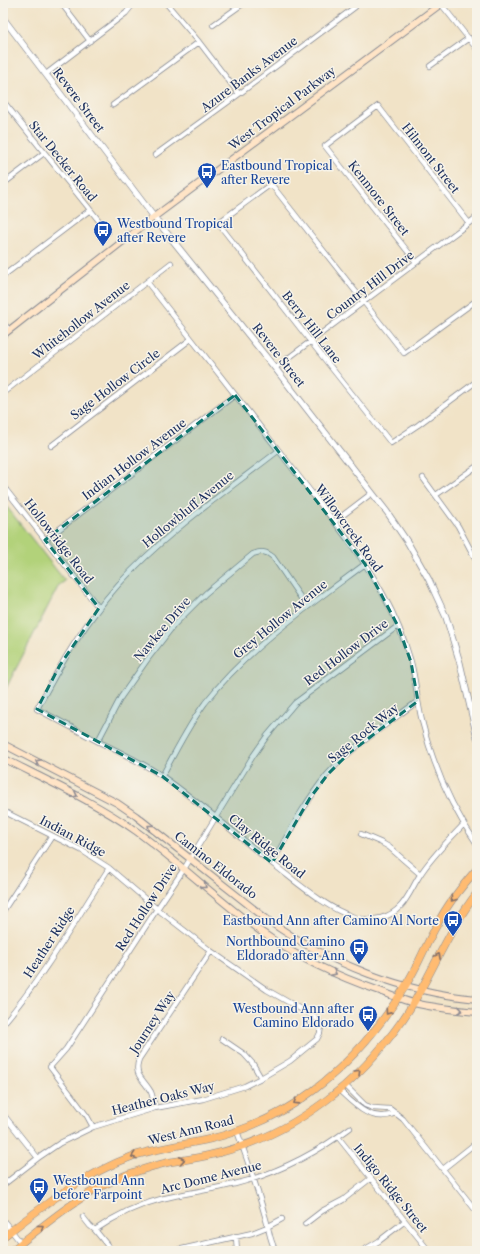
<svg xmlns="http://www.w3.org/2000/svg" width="480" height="1254" font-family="'Libre Caslon Text',serif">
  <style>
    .green { fill: #b2d27a; stroke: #66806c }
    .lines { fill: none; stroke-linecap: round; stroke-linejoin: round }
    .minor-casing { stroke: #868992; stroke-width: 6 }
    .tertiary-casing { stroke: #868992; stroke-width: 7 }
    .secondary-casing { stroke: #868992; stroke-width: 8 }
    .primary-casing { stroke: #868992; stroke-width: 8 }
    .minor { stroke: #fff; stroke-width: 4.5 }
    .tertiary { stroke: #fff; stroke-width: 5.5 }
    .secondary { stroke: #ffe4c6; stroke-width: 6 }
    .primary { stroke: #ffbb71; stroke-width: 7 }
    .oneway { stroke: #8d8a92 }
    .oneway2 { stroke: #826e67 }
    .marked { fill: #0f766e; fill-opacity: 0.2; stroke: #0f766e; stroke-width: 3; stroke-dasharray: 8 5; stroke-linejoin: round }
    .labels { text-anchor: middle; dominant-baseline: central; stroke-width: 3; stroke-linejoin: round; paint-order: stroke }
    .street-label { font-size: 12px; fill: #1b2f5e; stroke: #f7f3e8 }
    .transit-label { font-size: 12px; fill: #164399; stroke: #f7f3e8; text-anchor: start }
  </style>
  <rect width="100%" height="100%" fill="#f7f3e8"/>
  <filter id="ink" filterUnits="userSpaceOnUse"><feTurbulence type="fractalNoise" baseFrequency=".025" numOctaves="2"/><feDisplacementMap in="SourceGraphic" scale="8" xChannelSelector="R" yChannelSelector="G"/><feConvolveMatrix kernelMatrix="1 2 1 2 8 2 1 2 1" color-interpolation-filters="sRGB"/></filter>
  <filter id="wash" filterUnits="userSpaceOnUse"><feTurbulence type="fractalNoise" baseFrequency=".012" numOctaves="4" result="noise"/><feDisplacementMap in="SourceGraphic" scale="16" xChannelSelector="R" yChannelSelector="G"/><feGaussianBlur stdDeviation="0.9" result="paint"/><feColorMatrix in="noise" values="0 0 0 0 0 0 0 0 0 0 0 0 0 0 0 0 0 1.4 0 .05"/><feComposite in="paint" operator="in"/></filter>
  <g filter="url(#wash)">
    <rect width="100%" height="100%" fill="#f1e3c7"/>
    <path class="green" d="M3,502L65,581L59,585L3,694Z"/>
  </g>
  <g filter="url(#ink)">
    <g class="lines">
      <defs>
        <path id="minor" d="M61,3L90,41
          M166,3L199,42L239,94
          M441,4L477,49
          M213,25L244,3
          M430,66L469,38
          M46,74L126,13L134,3
          M3,101L108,232
          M113,105L199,42
          M477,124L476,126L477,127
          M155,155L239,94L355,7L352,3
          M3,184L44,153
          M416,262L325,146L378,106L469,223
          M3,276L90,210
          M147,282C194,343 242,404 290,465C322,507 358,548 383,594C394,614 405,641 411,662C416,681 417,701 422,721C433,765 451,807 477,844
          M477,300L404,353L271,184L218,223L311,342L391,443L418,425L477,381
          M3,322L9,330
          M275,368L477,217
          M3,393L171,263
          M51,446L191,339
          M278,451C224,493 165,533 118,585C85,622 60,665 37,709C58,720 80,732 101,743C122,753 143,763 162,776C202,804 240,838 278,868C300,885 328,909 354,917C363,920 372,920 381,918C404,912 409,892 420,875C432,856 449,840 464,824
          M423,478L458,526L477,562
          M3,486L99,608
          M436,495L477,466
          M334,522L372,493
          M45,540L235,395
          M98,741L121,697L147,660L174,625L206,593L253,554C261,551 266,551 273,557L307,607
          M162,776C176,751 188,726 205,703C249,647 309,606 365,564
          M3,811L81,850L109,868L157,909L211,951L267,990L313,1016L318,1020L321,1026L320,1033L317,1039L290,1061L261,1078L245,1086L203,1099L155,1108L93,1127L60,1143L38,1158L3,1185
          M361,834L382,843L389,847L420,874
          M272,863C289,833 305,802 327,775C351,747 389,723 418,701
          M3,911L52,836
          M3,1024C44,976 75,921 109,868
          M222,1039L244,1054L253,1064L261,1078
          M345,1085L365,1105L373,1108L390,1109L403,1119L477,1212
          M339,1090C355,1105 372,1124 396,1113
          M155,1108C154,1103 153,1097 151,1092C144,1079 133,1076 139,1059L211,951
          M3,1114L38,1158
          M93,1127L87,1116L50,1067L66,1049L157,909L184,869L253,756L267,736L295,703L398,626
          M237,1131C247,1159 257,1187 265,1216C269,1228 269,1240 276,1251
          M338,1137L429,1251
          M443,1169L477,1142
          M83,1217L90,1226L95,1230L112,1251
          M3,1220L21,1243
          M305,1224L322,1211L343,1200L371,1178
          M95,1230C115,1216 137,1205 161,1199C185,1193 211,1190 235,1184C278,1173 314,1155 350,1128
          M236,1236L237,1251
          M173,1251L252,1233L267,1227L282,1219
          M362,1251L379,1241L405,1221"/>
        <path id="tertiary" d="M3,18L154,217L275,368L387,512L408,543L429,580L446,617L460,663L477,737"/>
        <path id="secondary" d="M3,335L154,217L442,3
          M3,744L117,803L136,816L269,921C330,964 402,992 477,999
          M3,758C48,781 95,802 136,831C180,863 219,901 263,933C299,959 339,977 380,991C391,995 402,1000 414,1003C435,1008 456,1010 477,1012"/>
        <path id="primary" d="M3,1237C44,1205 84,1174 133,1156C158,1148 184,1145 210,1139C247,1130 284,1113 314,1090C353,1060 386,1020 410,978C420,961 427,942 437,925C447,904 462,886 477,869
          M11,1251C47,1223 82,1192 126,1175C141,1170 155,1165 170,1162C184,1160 197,1158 210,1155C256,1145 297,1124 333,1095C363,1072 395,1034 414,1002C435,966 451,926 477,893"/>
      </defs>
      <use href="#minor" class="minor-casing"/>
      <use href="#tertiary" class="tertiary-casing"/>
      <use href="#secondary" class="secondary-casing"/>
      <use href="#primary" class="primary-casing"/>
      <use href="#minor" class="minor"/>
      <use href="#tertiary" class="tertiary"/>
      <use href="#secondary" class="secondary"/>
      <use href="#primary" class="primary"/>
    </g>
    <defs><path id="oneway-chevron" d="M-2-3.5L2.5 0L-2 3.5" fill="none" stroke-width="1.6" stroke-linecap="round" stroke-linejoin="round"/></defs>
    <g class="oneway">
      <use href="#oneway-chevron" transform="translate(38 762) rotate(-153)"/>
      <use href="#oneway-chevron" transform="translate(75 795) rotate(27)"/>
      <use href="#oneway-chevron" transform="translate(150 827) rotate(-141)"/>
      <use href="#oneway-chevron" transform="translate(204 886) rotate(38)"/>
      <use href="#oneway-chevron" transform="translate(334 973) rotate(24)"/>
      <use href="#oneway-chevron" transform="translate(460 1010) rotate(7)"/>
    </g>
    <g class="oneway2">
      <use href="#oneway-chevron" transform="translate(453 899) rotate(126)"/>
      <use href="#oneway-chevron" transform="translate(438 956) rotate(-63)"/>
      <use href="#oneway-chevron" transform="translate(388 1012) rotate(125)"/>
      <use href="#oneway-chevron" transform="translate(358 1072) rotate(-45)"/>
      <use href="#oneway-chevron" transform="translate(296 1102) rotate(148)"/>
      <use href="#oneway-chevron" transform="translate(134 1156) rotate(161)"/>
      <use href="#oneway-chevron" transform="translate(182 1160) rotate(-8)"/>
      <use href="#oneway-chevron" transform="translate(41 1227) rotate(-38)"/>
    </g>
  </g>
  <path class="marked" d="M235,395L365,564L398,626L411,662L418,701L349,753L328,774L310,798L272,863L162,776L37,709L60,665L99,608L45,540Z"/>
  <defs>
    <symbol id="bus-pin" viewBox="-11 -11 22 30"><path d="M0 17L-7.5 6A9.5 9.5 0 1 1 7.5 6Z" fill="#1a4fb4" stroke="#f7f3e8"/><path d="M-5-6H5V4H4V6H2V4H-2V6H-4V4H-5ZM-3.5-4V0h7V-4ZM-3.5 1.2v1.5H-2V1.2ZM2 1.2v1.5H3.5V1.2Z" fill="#fff"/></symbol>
  </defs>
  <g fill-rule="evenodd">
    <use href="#bus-pin" x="196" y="161" width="22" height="30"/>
    <use href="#bus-pin" x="92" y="219" width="22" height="30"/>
    <use href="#bus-pin" x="442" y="909" width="22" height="30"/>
    <use href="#bus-pin" x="348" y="937" width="22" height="30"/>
    <use href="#bus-pin" x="357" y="1004" width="22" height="30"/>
    <use href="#bus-pin" x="28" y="1176" width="22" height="30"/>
  </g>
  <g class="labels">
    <g class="street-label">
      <text transform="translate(249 74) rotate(-37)">Azure Banks Avenue</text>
      <text transform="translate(79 100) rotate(53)">Revere Street</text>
      <text transform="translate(282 108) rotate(-37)">West Tropical Parkway</text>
      <text transform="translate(431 158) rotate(52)">Hilmont Street</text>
      <text transform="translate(63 161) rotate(51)">Star Decker Road</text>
      <text transform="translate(379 198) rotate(52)">Kenmore Street</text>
      <text transform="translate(370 285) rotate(-37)">Country Hill Drive</text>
      <text transform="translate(81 320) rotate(-38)">Whitehollow Avenue</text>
      <text transform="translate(312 327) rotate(52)">Berry Hill Lane</text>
      <text transform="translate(279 355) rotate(52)">Revere Street</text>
      <text transform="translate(115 384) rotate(-37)">Sage Hollow Circle</text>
      <text transform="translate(134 459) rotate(-37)">Indian Hollow Avenue</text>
      <text transform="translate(188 509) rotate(-39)">Hollowbluff Avenue</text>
      <text transform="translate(349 528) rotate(54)">Willowcreek Road</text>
      <text transform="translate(59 541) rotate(52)">Hollowridge Road</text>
      <text transform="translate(280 619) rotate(-39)">Grey Hollow Avenue</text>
      <text transform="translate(162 629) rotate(-50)">Nawkee Drive</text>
      <text transform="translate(346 652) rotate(-37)">Red Hollow Drive</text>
      <text transform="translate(363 733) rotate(-39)">Sage Rock Way</text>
      <text transform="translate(73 836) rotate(28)">Indian Ridge</text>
      <text transform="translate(267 846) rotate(39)">Clay Ridge Road</text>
      <text transform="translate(216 865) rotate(38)">Camino Eldorado</text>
      <text transform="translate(146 907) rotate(-57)">Red Hollow Drive</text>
      <text transform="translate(49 942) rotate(-57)">Heather Ridge</text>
      <text transform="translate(152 1022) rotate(-57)">Journey Way</text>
      <text transform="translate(163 1098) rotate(-14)">Heather Oaks Way</text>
      <text transform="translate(191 1130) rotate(-14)">West Ann Road</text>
      <text transform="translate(211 1177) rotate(-14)">Arc Dome Avenue</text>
      <text transform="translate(391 1188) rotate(51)">Indigo Ridge Street</text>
    </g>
    <g class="transit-label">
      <text x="221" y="165">Eastbound Tropical<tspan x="221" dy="14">after Revere</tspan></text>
      <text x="117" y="223">Westbound Tropical<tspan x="117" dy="14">after Revere</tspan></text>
      <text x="439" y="920" text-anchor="end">Eastbound Ann after Camino Al Norte</text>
      <text x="345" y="941" text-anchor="end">Northbound Camino<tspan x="345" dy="14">Eldorado after Ann</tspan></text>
      <text x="354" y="1008" text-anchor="end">Westbound Ann after<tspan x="354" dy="14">Camino Eldorado</tspan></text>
      <text x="53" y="1180">Westbound Ann<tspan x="53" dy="14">before Farpoint</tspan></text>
    </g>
  </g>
  <rect width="480" height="1254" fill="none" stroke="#f7f3e8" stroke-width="16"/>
</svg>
